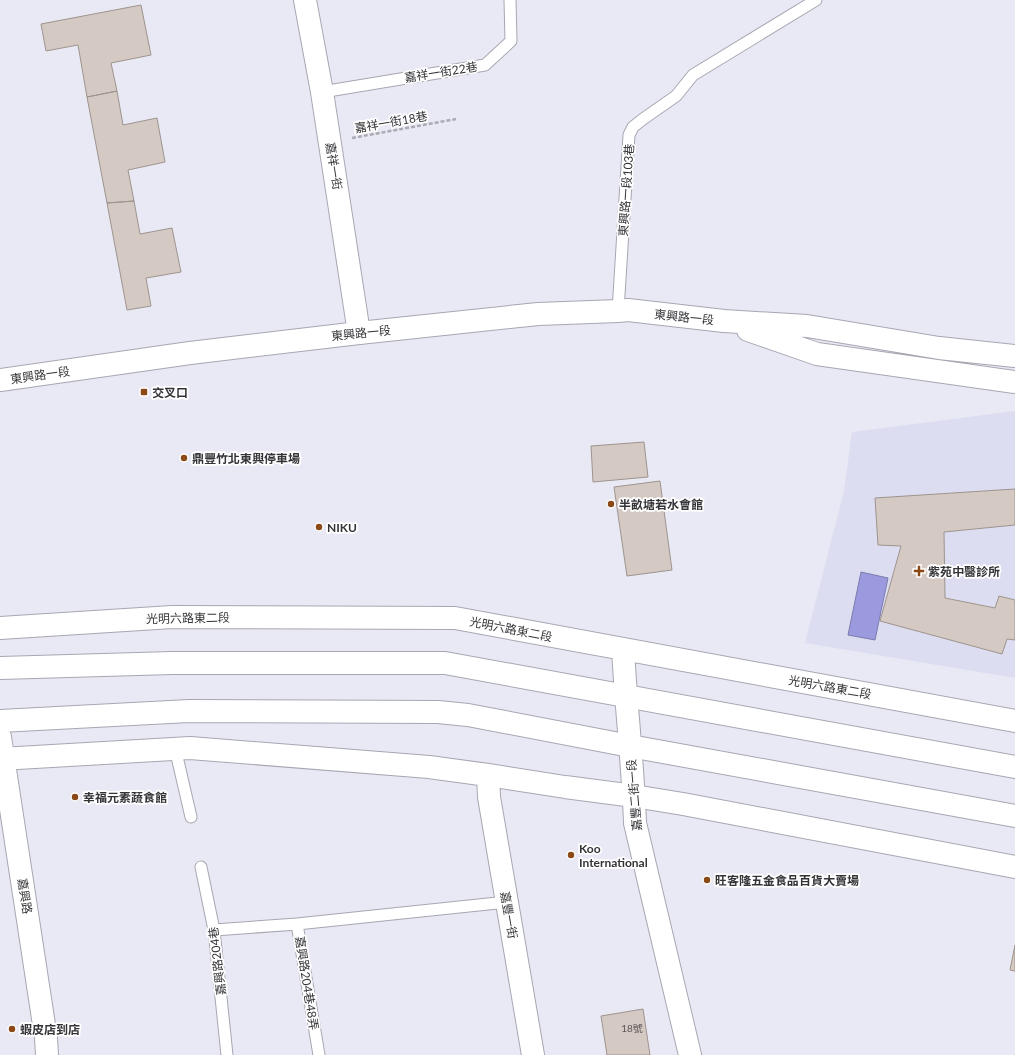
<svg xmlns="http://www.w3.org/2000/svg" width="1015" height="1055" font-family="Lato,'Noto Sans TC',sans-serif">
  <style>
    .built { fill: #dcddf0 }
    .water { fill: #9b9adf; stroke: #7c7bad }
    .building { fill: #d5c9c3; stroke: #9e948e }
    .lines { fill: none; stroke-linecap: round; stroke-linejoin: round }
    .lane-casing { stroke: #a7a7b2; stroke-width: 13 }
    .street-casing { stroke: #a7a7b2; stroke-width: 24 }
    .secondary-casing { stroke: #a7a7b2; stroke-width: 24 }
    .path { stroke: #aaaab3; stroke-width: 2.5; stroke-dasharray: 4 2; stroke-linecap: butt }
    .lane { stroke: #fff; stroke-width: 11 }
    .street { stroke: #fff; stroke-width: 22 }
    .secondary { stroke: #fff; stroke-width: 22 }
    .poi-dot { fill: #8c4918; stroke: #fff; stroke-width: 1.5 }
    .labels { text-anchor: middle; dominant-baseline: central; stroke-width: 3.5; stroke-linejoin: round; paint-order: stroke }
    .number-label { font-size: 10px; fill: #5c595b }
    .street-label { font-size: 12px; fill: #343438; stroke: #fff }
    .poi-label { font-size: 12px; font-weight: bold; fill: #343438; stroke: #fff; text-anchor: start }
  </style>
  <rect width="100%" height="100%" fill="#e8e9f4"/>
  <path class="built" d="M1015,411V678L805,643L844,491L852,432Z"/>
  <path class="water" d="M861,572L888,578L875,640L848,635Z"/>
  <path class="building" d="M141,5L151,55L111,63L117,91L87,97L78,45L46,51L41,24Z
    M117,91L123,125L157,118L165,162L128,170L134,201L107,203L87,97Z
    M134,201L140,234L172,228L181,272L146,278L151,306L127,310L107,203Z
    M644,442L648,477L593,482L591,446Z
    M660,481L672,570L627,576L614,487Z
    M1015,489V525L944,532L945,598L995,608L999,596L1015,600V640L1007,639L1002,654L880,621L901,546L878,545L875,498Z
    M1015,945V971L1010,970Z
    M643,1009L650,1055H607L601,1016Z"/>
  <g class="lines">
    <defs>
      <path id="lane" d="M322,92L485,65L511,41L510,0
        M618,311L629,135L633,127L643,119L676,96L693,75L816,0
        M175,748L191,817
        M201,867L214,930L227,1055
        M297,924L507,902
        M214,930L297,924L319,1055"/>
      <path id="street" d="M305,0L322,92L359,333
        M0,628L172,617L455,618L1015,721
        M623,649C626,707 633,765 635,823L690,1055
        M0,759L190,748L429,767L488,775L565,787L634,796L683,804L1015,867
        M488,775L489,797L533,1055"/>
      <path id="secondary" d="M748,330L817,354L1015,382
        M0,380L190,353L359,333L538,314L618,311L628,310L724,321L807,326L939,348L1015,356
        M0,668L172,663H445L1015,767
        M0,721L189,711L438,712L468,715L630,746L1015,816
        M0,737L46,1038L47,1055"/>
    </defs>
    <use href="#lane" class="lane-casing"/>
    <use href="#street" class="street-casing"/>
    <use href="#secondary" class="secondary-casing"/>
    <path class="path" d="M352,138L456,119"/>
    <use href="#lane" class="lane"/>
    <use href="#street" class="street"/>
    <use href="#secondary" class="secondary"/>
  </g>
  <g class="poi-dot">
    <rect x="140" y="388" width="8" height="8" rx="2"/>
    <circle cx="184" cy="458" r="4"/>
    <circle cx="611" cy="504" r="4"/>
    <circle cx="319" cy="527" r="4"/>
    <path d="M917 565h4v4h4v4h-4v4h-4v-4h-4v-4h4z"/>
    <circle cx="75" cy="797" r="4"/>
    <circle cx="571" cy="855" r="4"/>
    <circle cx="707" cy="880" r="4"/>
    <circle cx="12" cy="1029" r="4"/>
  </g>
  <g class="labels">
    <g class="number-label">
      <text x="632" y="1028">18號</text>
    </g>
    <g class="street-label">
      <text transform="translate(441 72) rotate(-9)">嘉祥一街22巷</text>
      <text transform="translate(391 122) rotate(-10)">嘉祥一街18巷</text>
      <text transform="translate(334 166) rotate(81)">嘉祥一街</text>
      <text transform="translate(626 190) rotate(-86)">東興路一段103巷</text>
      <text transform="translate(684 317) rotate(6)">東興路一段</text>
      <text transform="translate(361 333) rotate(-6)">東興路一段</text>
      <text transform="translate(40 375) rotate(-8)">東興路一段</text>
      <text transform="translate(188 618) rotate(-1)">光明六路東二段</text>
      <text transform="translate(511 629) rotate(11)">光明六路東二段</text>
      <text transform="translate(830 687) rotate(10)">光明六路東二段</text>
      <text transform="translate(634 795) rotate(-95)">嘉豐二街一段</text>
      <text transform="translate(25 896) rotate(81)">嘉興路</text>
      <text transform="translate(509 915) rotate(80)">嘉豐一街</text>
      <text transform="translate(217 961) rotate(-97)">嘉興路204巷</text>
      <text transform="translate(307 983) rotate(81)">嘉興路204巷48弄</text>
    </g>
    <g class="poi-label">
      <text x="152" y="392">交叉口</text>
      <text x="192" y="458">鼎豐竹北東興停車場</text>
      <text x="619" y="504">半畝塘若水會館</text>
      <text x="327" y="527">NIKU</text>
      <text x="928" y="571">紫苑中醫診所</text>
      <text x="83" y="797">幸福元素蔬食館</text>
      <text x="579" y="848">Koo<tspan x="579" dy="14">International</tspan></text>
      <text x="715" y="880">旺客隆五金食品百貨大賣場</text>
      <text x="20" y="1029">蝦皮店到店</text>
    </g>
  </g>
</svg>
